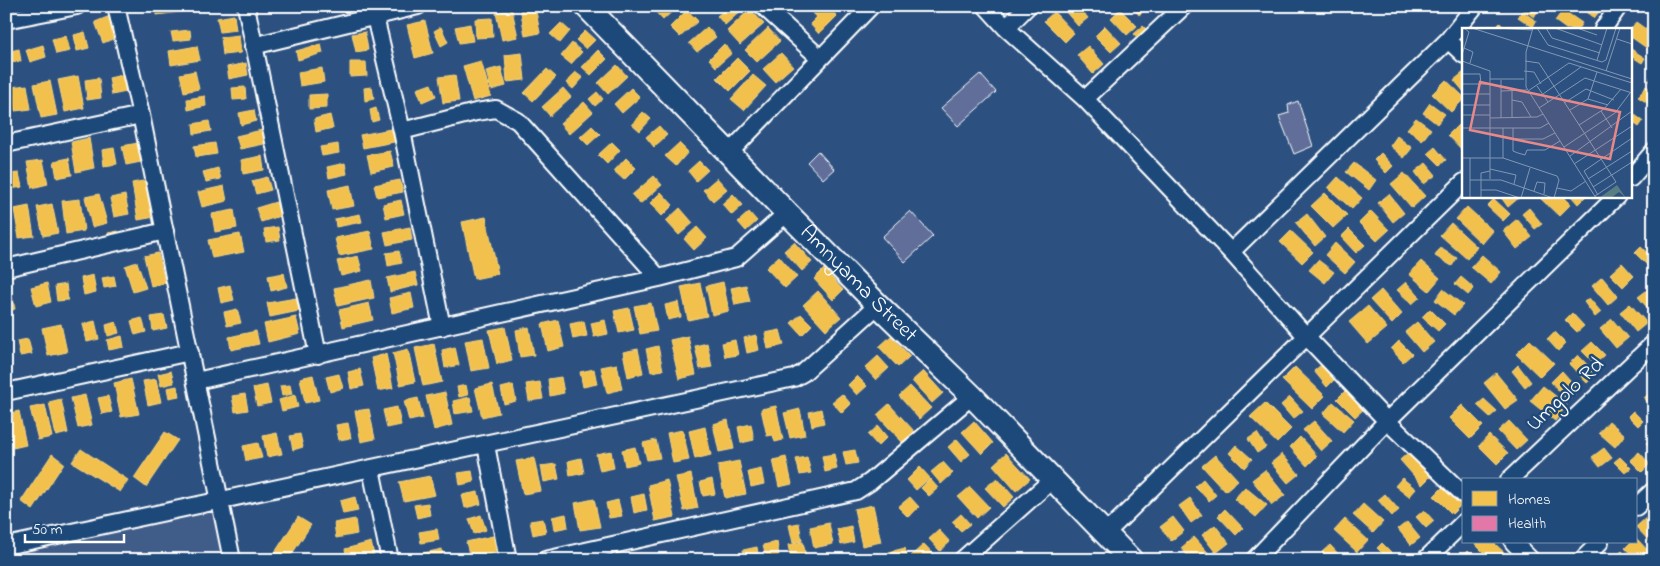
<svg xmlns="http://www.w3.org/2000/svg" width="1660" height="566" font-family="'Indie Flower',sans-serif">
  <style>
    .built { fill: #405d8a }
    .homes { fill: #f2c14e; stroke: #f6d483 }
    .health { fill: #e377a8; stroke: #eba0c2 }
    .building { fill: #616e99; stroke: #fff }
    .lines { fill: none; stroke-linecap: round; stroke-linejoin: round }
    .street-casing { stroke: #fff; stroke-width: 20 }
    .secondary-casing { stroke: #fff; stroke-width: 26 }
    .street { stroke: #1f4a7a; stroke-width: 16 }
    .secondary { stroke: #1f4a7a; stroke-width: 22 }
    .labels { text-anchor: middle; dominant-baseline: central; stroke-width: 5; stroke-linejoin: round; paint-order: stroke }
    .street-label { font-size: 22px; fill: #fff; stroke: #1f4a7a }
    .inset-road { fill: none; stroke: #8097b3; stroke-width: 1 }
    .view { fill: #e88989; fill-opacity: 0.15; stroke: #e88989; stroke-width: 2.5 }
    .inset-edge { fill: none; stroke: #fff; stroke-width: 2.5 }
  </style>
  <rect width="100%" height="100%" fill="#2c5180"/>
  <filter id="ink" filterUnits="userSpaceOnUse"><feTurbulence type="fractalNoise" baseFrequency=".02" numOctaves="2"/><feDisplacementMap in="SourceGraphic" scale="10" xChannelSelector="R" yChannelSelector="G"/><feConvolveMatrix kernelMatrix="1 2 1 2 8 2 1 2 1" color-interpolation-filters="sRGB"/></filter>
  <g filter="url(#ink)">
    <path class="built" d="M217,508L227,560H6V553Z"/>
    <path class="homes" d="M155,6H189L190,11L156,15Z
      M301,6H317V10L302,12Z
      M535,6L540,33L525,36L520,7Z
      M654,6H678L663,20L652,8Z
      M701,6H710L705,11Z
      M729,6H741L743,9L725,25L717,16Z
      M809,6H827L837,16L819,34L810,24L817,17L807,8Z
      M836,6H847L841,12Z
      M1068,6H1078L1088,18L1078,26L1064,10Z
      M1132,6H1142L1145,10L1139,15Z
      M1518,6H1541L1534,17Z
      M1578,6H1602L1603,7L1594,18Z
      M750,9L764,24L740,45L727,31Z
      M1120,9L1137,26L1127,35L1111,18Z
      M512,10L518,37L502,40L496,13Z
      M687,10L698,21L680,37L670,27Z
      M1563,10L1582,23L1578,29H1566L1555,21Z
      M1522,11L1536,21L1533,27L1518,17Z
      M1054,12L1074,33L1065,42L1044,21Z
      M234,15L236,30L220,32L217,18Z
      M110,16L118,37L103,43L95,22Z
      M492,18L493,37L476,38L475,19Z
      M425,21L433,53L415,58L407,25Z
      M1636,22L1654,35V46L1651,51L1631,37V29Z
      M561,23L570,31L560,43L550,34Z
      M1500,23L1505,29H1494Z
      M470,24L473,41L459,43L455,27Z
      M1105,26L1121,43L1111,52L1095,36Z
      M1143,26L1150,33L1141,42L1134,34Z
      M441,27L448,42L441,46L434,31Z
      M707,27L716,37L697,52L689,43Z
      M768,28L780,41L757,62L745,50Z
      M190,30L191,39L173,41L171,32Z
      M585,31L595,40L586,49L576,40Z
      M85,32L89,48L77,51L74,35Z
      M365,32L368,50L356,52L352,34Z
      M239,35L241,53L223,55L221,37Z
      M66,36L70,51L56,54L52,39Z
      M572,43L582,52L571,64L561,56Z
      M321,44L323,53L298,60L296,51Z
      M724,44L732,53L716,67L709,59Z
      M43,45L46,57L30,62L26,50Z
      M197,46L200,60L171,65L169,51Z
      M1088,46L1104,64L1093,74L1077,55Z
      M19,49L21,61L8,63L6,52Z
      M1631,49L1645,58L1642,63L1631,56Z
      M598,50L607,59L591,75L582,67Z
      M522,53L525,80L507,82L505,55Z
      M781,53L793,66L775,82L763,69Z
      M737,58L750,71L730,91L717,78Z
      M481,61L491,96L473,101L463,66Z
      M350,62H366L367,76L350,77Z
      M246,63L248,75L229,79L227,67Z
      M617,65L627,76L608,94L598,83Z
      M501,67L506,86L491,90L486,71Z
      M322,68L324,82L300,86L298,72Z
      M547,69L556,77L533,101L524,93Z
      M195,71L199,89L184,92L180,74Z
      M1654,71V84L1648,81Z
      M575,72L583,78L573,89L566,83Z
      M1464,72V92L1454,80Z
      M122,75L126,92L112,95L109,78Z
      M455,75L459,101L443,103L439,77Z
      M753,75L766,86L744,110L731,99Z
      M78,76L84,108L65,112L58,80Z
      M99,78L101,98L87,100L85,80Z
      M1446,80L1464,97V99L1451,112L1432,94Z
      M50,81L57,115L41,118L34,84Z
      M431,84L436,96L422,102L417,89Z
      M27,85L31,109L15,111L11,87Z
      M1646,86L1654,91V107L1638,97Z
      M245,87L246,99L233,100L232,88Z
      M372,87L374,99L365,101L364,88Z
      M563,88L571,97L550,116L542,107Z
      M631,88L640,97L622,113L614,104Z
      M597,92L603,99L595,106L589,99Z
      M327,94V108L309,109V95Z
      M205,96L206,106L188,110L187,99Z
      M584,102L593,112L569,134L560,124Z
      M1430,103L1445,114L1437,124L1423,113Z
      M376,108L379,120L372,122L370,110Z
      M254,110L256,121L241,125L239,113Z
      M643,112L651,119L640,131L632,124Z
      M1631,112L1643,121L1639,127L1631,121Z
      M330,115L333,128L316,132L314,119Z
      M1416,118L1431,129L1422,141L1407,129Z
      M209,121L211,131L194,134L193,124Z
      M1458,125L1464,132V152L1448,135Z
      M592,126L600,134L588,145L580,137Z
      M659,126L667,135L654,147L646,137Z
      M396,128L399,141L363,148L360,135Z
      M266,129L269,143L240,149L236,136Z
      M1397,136L1412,148L1404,158L1390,146Z
      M89,138L94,168L76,172L71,142Z
      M612,142L620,150L607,164L598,155Z
      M138,143L141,162L126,165L122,146Z
      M215,143L217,154L196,157L194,146Z
      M679,143L688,152L676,166L665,156Z
      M338,144L339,153L322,156L320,147Z
      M1435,147L1446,160L1440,165L1428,153Z
      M114,148L117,164L104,166L102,150Z
      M390,151L394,167L371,172L367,155Z
      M1381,153L1393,166L1386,173L1374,160Z
      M262,156L264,170L243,174L241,160Z
      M69,158L72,175L57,178L54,161Z
      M626,158L636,168L624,180L614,171Z
      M43,160L48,184L32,188L27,162Z
      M699,161L708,170L696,181L688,171Z
      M345,163L347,174L329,178L327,167Z
      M1354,163L1376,180L1369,190L1346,172Z
      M1426,163L1436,175L1424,184L1415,172Z
      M218,168L221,179L206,182L203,172Z
      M19,173L22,187L11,189L8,174Z
      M1404,173L1425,196L1412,208L1391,184Z
      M654,176L662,185L640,204L632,195Z
      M267,177L271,190L256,194L252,181Z
      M1338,177L1362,198L1352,209L1328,188Z
      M717,178L727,189L713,201L703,190Z
      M148,180L155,217L138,220L132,183Z
      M400,180L403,192L377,197L374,185Z
      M350,185L354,206L332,210L328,190Z
      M224,186L227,201L202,207L198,192Z
      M661,192L673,205L662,216L650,203Z
      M1325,193L1347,215L1333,228L1311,206Z
      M99,194L107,223L92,227L85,197Z
      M733,194L743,205L732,215L722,204Z
      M1389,194L1404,213L1393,222L1378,203Z
      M125,195L129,214L114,217L110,198Z
      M1500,196H1521L1508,207Z
      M1541,196H1563L1571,204L1559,216L1540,198Z
      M1571,196H1586L1578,204Z
      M80,199L84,231L66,234L62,201Z
      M1494,199L1510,214L1503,221L1487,206Z
      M401,200L404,214L386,218L383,204Z
      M276,202L280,216L261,222L256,208Z
      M52,204L58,233L43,236L37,207Z
      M29,206L34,236L19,238L14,209Z
      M1467,207L1493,231L1482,244L1456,219Z
      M680,208L693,223L679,235L666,221Z
      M1529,208L1542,224L1535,229L1522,214Z
      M234,210L237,228L215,232L212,214Z
      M1371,211L1389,230L1377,241L1359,223Z
      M749,212L757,221L746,231L738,222Z
      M360,214L362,222L336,227L335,219Z
      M1307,214L1325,237L1315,246L1296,223Z
      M486,217L498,274L474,279L462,222Z
      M1517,219L1532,237L1517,249L1503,231Z
      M1451,223L1477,247L1467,259L1440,235Z
      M278,227L280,240L266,242L264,229Z
      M410,227L412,240L387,245L384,232Z
      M697,227L707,238L694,250L684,239Z
      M1349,229L1365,245L1356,253L1341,237Z
      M118,231L120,240L110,241L108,233Z
      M370,231L374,249L339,256L335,238Z
      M1291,231L1313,252L1302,263L1280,242Z
      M240,234L244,252L212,258L208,240Z
      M794,242L812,262L802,271L784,251Z
      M1335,243L1355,262L1345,273L1325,255Z
      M1641,247L1654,259L1647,265L1635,253Z
      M1440,248L1457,258L1452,266L1435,256Z
      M399,251L402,263L388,266L386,253Z
      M158,253L165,283L151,286L144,256Z
      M1482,255L1501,272L1491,284L1471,267Z
      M358,256L362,271L341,276L337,261Z
      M779,256L797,277L785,288L766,268Z
      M1318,260L1334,272L1325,283L1309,270Z
      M1421,261L1440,278L1429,291L1409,274Z
      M137,262L146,288L133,292L125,266Z
      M1622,263L1634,276L1623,287L1610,274Z
      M824,269L843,290L833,300L814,279Z
      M415,272L418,285L390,292L387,278Z
      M284,273L287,287L271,291L268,276Z
      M93,275L96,292L84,295L81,278Z
      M114,276L116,286L104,288L102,278Z
      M1461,277L1474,288L1468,295L1455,284Z
      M1602,277L1618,296L1608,305L1592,286Z
      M371,280L374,298L338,306L334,288Z
      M723,282L729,311L712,315L706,286Z
      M1406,282L1420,297L1412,304L1397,290Z
      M47,283L51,302L36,306L31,287Z
      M700,283L707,316L688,320L681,287Z
      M66,284L68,300L57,301L55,286Z
      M230,285L234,300L221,303L218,288Z
      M746,285L750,302L735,305L731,288Z
      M1650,288L1654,293L1653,314L1638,297Z
      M1443,289L1463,305L1454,315L1435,300Z
      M1381,290L1402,314L1392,324L1370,300Z
      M818,291L841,317L826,330L803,305Z
      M411,293L414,308L392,313L389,298Z
      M12,296L15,309L6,312V298Z
      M296,298L299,311L270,317L267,303Z
      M1589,298L1601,312L1595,317L1584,302Z
      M678,302L681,317L668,320L665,305Z
      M369,303L373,320L343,327L339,310Z
      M651,303L657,331L640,334L634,306Z
      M1630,304L1647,323L1636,332L1620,312Z
      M1368,306L1387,328L1368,344L1349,322Z
      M629,308L634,330L619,333L614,311Z
      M237,309L241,323L227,326L224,312Z
      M1430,309L1445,324L1438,331L1422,317Z
      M1572,313L1584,326L1577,332L1565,320Z
      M801,314L812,325L802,335L791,323Z
      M164,315L167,328L153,331L151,317Z
      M296,317L300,334L268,342L264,324Z
      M142,318L146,332L135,335L131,321Z
      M1612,319L1628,338L1616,348L1600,329Z
      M558,320L564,347L548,351L542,324Z
      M605,320L608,334L594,337L591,323Z
      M95,321L99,339L87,342L83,324Z
      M584,321L587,336L573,339L570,324Z
      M116,322L119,333L108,336L106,325Z
      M1417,322L1434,342L1422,352L1405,332Z
      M61,324L67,352L48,356L42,328Z
      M505,327L512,360L497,364L489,330Z
      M529,327L534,355L520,357L516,330Z
      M780,330L784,345L768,349L765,333Z
      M256,331L259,344L231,350L229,337Z
      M1555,332L1566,343L1558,351L1547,339Z
      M756,335L759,350L747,353L744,338Z
      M122,336L124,347L109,350L107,340Z
      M688,336L696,375L679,379L670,340Z
      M891,336L910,356L898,367L879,347Z
      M483,338L489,368L471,371L465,341Z
      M28,339L32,354L20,356L17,341Z
      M735,340L738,355L725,357L722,343Z
      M1530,340L1554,363L1540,377L1516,354Z
      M1399,341L1412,354L1403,362L1391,349Z
      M1592,342L1605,355L1595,364L1582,351Z
      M707,343L712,367L700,369L695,346Z
      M434,344L442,382L423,386L415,348Z
      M658,346L663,370L651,372L646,349Z
      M455,347L459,365L445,368L442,350Z
      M408,349L415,382L400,385L393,353Z
      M638,349L643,373L628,377L623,352Z
      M386,354L393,388L378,391L371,358Z
      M1578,355L1596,374L1587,383L1569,364Z
      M878,356L889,368L876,380L865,368Z
      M617,364L622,389L607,393L601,367Z
      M1321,365L1334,380L1327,387L1314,371Z
      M1518,365L1531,382L1525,387L1512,371Z
      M1295,367L1325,396L1312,409L1282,380Z
      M360,369L364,386L351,389L348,372Z
      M594,369L597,384L583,387L580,372Z
      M171,371L174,383L161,386L158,374Z
      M923,371L943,393L932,403L912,381Z
      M1562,371L1579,390L1567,400L1551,382Z
      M1496,373L1518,400L1505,409L1484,383Z
      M339,374L343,388L330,392L326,377Z
      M313,375L319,400L305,403L300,378Z
      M857,376L867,386L857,395L848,385Z
      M561,377L564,393L550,396L548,379Z
      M131,379L139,414L121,417L114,383Z
      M156,379L161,402L148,405L143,381Z
      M540,382L543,399L529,401L526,384Z
      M492,384L499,413L482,417L475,388Z
      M267,385L271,403L257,406L253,388Z
      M290,385L292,394L282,396L280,386Z
      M466,385L468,395L459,397L457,387Z
      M513,385L516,401L504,404L501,388Z
      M177,386L179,396L169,398L167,388Z
      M910,386L931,408L919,419L899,396Z
      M1543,386L1567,405L1555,421L1530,401Z
      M1347,389L1365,408L1355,417L1337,399Z
      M445,392L452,425L434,430L426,396Z
      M1650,393L1654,397V409L1644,398Z
      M245,394L248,410L235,412L232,396Z
      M842,394L851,404L842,413L832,402Z
      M85,395L92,425L78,428L71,398Z
      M295,395L298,407L282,411L279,400Z
      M108,396L112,412L102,414L98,398Z
      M470,397L473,411L455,414L453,401Z
      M1290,397L1303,411L1293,419L1281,405Z
      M418,398L423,418L409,421L404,401Z
      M61,399L68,433L56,436L49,402Z
      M1484,399L1497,411L1490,417L1477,405Z
      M1333,402L1354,420L1343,432L1323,414Z
      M1265,403L1291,429L1277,443L1250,417Z
      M889,404L915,432L903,443L877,415Z
      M45,405L52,437L38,440L30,408Z
      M1462,405L1483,426L1470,439L1449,418Z
      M776,406L783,440L775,442L773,435L767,436L761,409Z
      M397,407L401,425L387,428L383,410Z
      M369,409L375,439L361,442L355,411Z
      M800,409L805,435L790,438L784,413Z
      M821,409L824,423L812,426L809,412Z
      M19,411L26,445L13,448L6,414Z
      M1633,411L1643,421L1638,426L1628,416Z
      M728,420L734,449L719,452L713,424Z
      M974,421L993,443L982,454L962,432Z
      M1314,421L1332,441L1321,451L1303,430Z
      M1509,421L1527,440L1516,450L1498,431Z
      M1609,421L1625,435L1615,447L1599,433Z
      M348,423L351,438L339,440L336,425Z
      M751,424L754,440L741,443L738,427Z
      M878,426L887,437L878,446L868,435Z
      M705,427L711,455L695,459L689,431Z
      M683,430L689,460L673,463L667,433Z
      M165,432L178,440L146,487L134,478Z
      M277,433L282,454L267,457L263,436Z
      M1257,433L1266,447L1257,453L1248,439Z
      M300,434L303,447L293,450L290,436Z
      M1489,435L1508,453L1497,464L1479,446Z
      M1300,437L1317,456L1307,466L1290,447Z
      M1652,437L1654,439V452L1646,443Z
      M957,439L970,454L961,462L948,447Z
      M656,440L660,458L647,460L643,443Z
      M258,443L262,458L246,461L243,446Z
      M1236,445L1252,459L1244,468L1229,453Z
      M635,447L639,463L625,466L622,450Z
      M1604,448L1612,458L1600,467L1592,457Z
      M81,449L128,480L120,492L72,462Z
      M855,450L858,463L846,465L843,452Z
      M611,451L614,468L600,471L596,454Z
      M1410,451L1432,475L1422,485L1400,460Z
      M1639,452L1650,464L1642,472L1630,460Z
      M1006,453L1030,479L1016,491L993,465Z
      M52,454L64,463L33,510L21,501Z
      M834,454L837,469L825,472L822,456Z
      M1282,454L1299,474L1288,483L1271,463Z
      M1215,455L1238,480L1225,491L1202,466Z
      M786,457L792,484L779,487L773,460Z
      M807,457L811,473L800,475L796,459Z
      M1620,457L1631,468L1625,473L1614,462Z
      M534,458L541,491L523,494L516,461Z
      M581,458L584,473L570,476L568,461Z
      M739,461L746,494L725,498L718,465Z
      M943,462L953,473L941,484L931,472Z
      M556,464L559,479L544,482L541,466Z
      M920,467L930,478L916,490L907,480Z
      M761,469L764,484L751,487L748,472Z
      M1265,470L1285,495L1272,505L1252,480Z
      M472,471L474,482L460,485L458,473Z
      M691,474L698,508L684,511L676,477Z
      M430,476L435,495L404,501L399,482Z
      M997,478L1014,497L1003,507L985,488Z
      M1402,478L1416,489L1409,497L1395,486Z
      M712,479L715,494L703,496L700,482Z
      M930,479L938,488L929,496L921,488Z
      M1203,479L1216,495L1209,501L1195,486Z
      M667,480L675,517L655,521L648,485Z
      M970,487L989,507L977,518L958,497Z
      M1245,487L1267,505L1256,517L1234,499Z
      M1443,487L1461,505L1452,514L1434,496Z
      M478,492L481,504L465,508L462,495Z
      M644,494L647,510L634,513L631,497Z
      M1385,494L1399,510L1392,516L1378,500Z
      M355,497L358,511L343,514L340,501Z
      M910,497L919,507L908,517L898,507Z
      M10,498L13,513L6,514V499Z
      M1190,498L1202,515L1191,523L1179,506Z
      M594,499L600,527L580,530L575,503Z
      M618,500L622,516L609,518L606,503Z
      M428,503L430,515L417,518L414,505Z
      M1363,504L1383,522L1373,533L1353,515Z
      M873,505L881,542L862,546L854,509Z
      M1225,509L1243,528L1236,535L1218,516Z
      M1424,510L1434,521L1426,528L1416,517Z
      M566,514L568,527L554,530L552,517Z
      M961,514L970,524L961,531L952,522Z
      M481,515L486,530L474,534L469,519Z
      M1648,516L1654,522V546L1636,527Z
      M298,517L311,525L288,560H270Z
      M1173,517L1184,531L1171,541L1160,527Z
      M355,519L357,534L336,538L334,523Z
      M543,519L546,532L533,535L530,521Z
      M1345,519L1368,540L1357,552L1334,531Z
      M1407,522L1420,538L1411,545L1398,529Z
      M799,523L802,541L793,543L789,525Z
      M829,523L833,544L814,548L810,527Z
      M1215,525L1229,543L1216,553L1202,535Z
      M851,526L854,542L841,545L837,529Z
      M437,529L439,540L421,543L419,532Z
      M939,530L950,542L940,551L929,539Z
      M497,535L500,552L470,558L466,542Z
      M1194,537L1213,558L1211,560H1191L1181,548Z
      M1636,538L1653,556L1650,560H1636L1625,548L1631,542H1636Z
      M371,542L374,555L347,560L345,549Z
      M777,542L779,555L766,558L763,545Z
      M803,542L806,557L791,560L788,545Z
      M1476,542H1493L1507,555L1502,560H1491L1475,544Z
      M1382,543L1394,555L1389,560L1377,548Z
      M924,544L939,560H915L911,556Z
      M1330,545L1344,560H1330L1322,552Z
      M757,547L759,560H745L743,550Z
      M905,548L908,560H890L889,552Z
      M442,549L444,560H416L415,555Z
      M1468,551L1477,560H1460Z
      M1622,551L1629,560H1611Z
      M730,553L731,560H715V556Z
      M708,556L709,560H693V559Z"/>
    <path class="health" d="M187,555L188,560H169L168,559Z"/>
    <path class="building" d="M980,74L996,92L958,126L941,108Z
      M1298,101L1313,146L1294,154L1279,116L1289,113L1288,105Z
      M818,151L834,169L823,179L807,162Z
      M910,211L933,236L905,262L882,237Z"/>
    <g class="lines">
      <defs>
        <path id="street" d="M116,6L141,115L232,560
          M246,6L318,355
          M763,6L820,58
          M986,6L1006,28L1085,99L1231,252L1306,336L1387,421L1464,495
          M375,17L402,131L442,327
          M6,20L77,6
          M1006,28L1028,6
          M1603,29L1619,6
          M1448,40L1464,55
          M253,46L418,6
          M1085,99L1184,6
          M402,131L476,112L496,109L518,121L659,278
          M6,144L141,115
          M730,152L871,6
          M1631,178L1654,151
          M1231,252L1448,40L1475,6
          M6,268L165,231
          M196,381L659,278L736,258L787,213
          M6,392L190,352
          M486,445L508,560
          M371,469L390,560
          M1509,480L1654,343
          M1636,507L1654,490
          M1105,534L1464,182
          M1513,542L1531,560
          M6,546L794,378L803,373L878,305
          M545,560L856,491L870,482L972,396
          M962,560L1053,479
          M1254,560L1387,421L1617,196
          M1425,560L1464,522
          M1582,560L1600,542"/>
        <g id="secondary">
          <path id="s1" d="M586,6L787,213L878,305L972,396L1131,560"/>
        </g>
      </defs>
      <use href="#street" class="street-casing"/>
      <use href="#secondary" class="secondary-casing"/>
      <use href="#street" class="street"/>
      <use href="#secondary" class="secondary"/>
    </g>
  </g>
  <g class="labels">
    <g class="street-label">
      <text stroke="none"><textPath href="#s1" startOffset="389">Amnyama Street</textPath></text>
      <text transform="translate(1566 395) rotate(-43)">Umgolo Rd</text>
    </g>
  </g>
  <g transform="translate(1462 28)">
    <rect width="170" height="170" fill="#2c5180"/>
    <path d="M155,157L164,170L157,164L149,170H137Z" fill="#587d83"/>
    <path class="inset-road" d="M10,0L170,51M33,0L70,2M71,0L64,24V59L134,170M75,0L86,17L140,34L144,32L154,0M84,0L90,10L138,25M93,0L140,17M115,0L135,7M155,11L170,16M2,20L11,24L8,35M0,27L7,4L2,0M135,32L145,0M0,33L28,43V151M63,33L77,35L154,154L133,168M62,43L72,44L79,56M144,43L158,0M0,46H18L19,56M28,51H62M0,56H28M75,58L86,74M50,62V90M39,63L65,62M66,63L107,35L170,55M0,66H28M81,66L119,39M126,71L135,44M50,72L60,74L69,89M102,75L124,61L152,72M0,77H28M77,80L123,50L170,65M108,82L126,71L146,77M139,83L150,100M0,87H28M28,90L75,89L81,86M39,90V52M117,97L142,81L159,61M0,100H78L87,95M51,100V123L56,125L63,127L65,122H83L98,113M51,111H81L93,105M102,119L153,85L168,65M108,128L170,83M0,130H41L95,148L97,152L92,170M41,130V100M112,136L170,98M28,141L54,147L52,156M126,151L170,123M8,152H39L91,170M131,159L170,134M95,160L109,163L124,153M19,162H34L58,170M72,163L75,154L83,155L82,166M136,167L122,143L170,110M8,170V130M19,170V145L28,143M59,170L68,140"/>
    <path class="view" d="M18,54L158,84L148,131L8,102Z"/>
    <rect width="170" height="170" class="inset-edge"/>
  </g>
  <rect width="1660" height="566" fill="none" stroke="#1f4a7a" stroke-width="25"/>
  <rect x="12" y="12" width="1635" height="541" fill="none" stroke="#fff" stroke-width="2" filter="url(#ink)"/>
  <rect x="1462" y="478" width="175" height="65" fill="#1f4a7a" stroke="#7992af"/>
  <rect x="1472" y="491" width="25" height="15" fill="#f2c14e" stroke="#7992af"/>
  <text x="1508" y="504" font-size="15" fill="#ffffff">Homes</text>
  <rect x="1472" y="516" width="25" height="15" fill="#e377a8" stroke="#7992af"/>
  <text x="1508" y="528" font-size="15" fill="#ffffff">Health</text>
  <path d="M25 534v8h99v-8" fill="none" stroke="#ffffff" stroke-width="2.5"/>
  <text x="32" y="534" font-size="15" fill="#ffffff" stroke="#1f4a7a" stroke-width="4" paint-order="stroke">50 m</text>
</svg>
